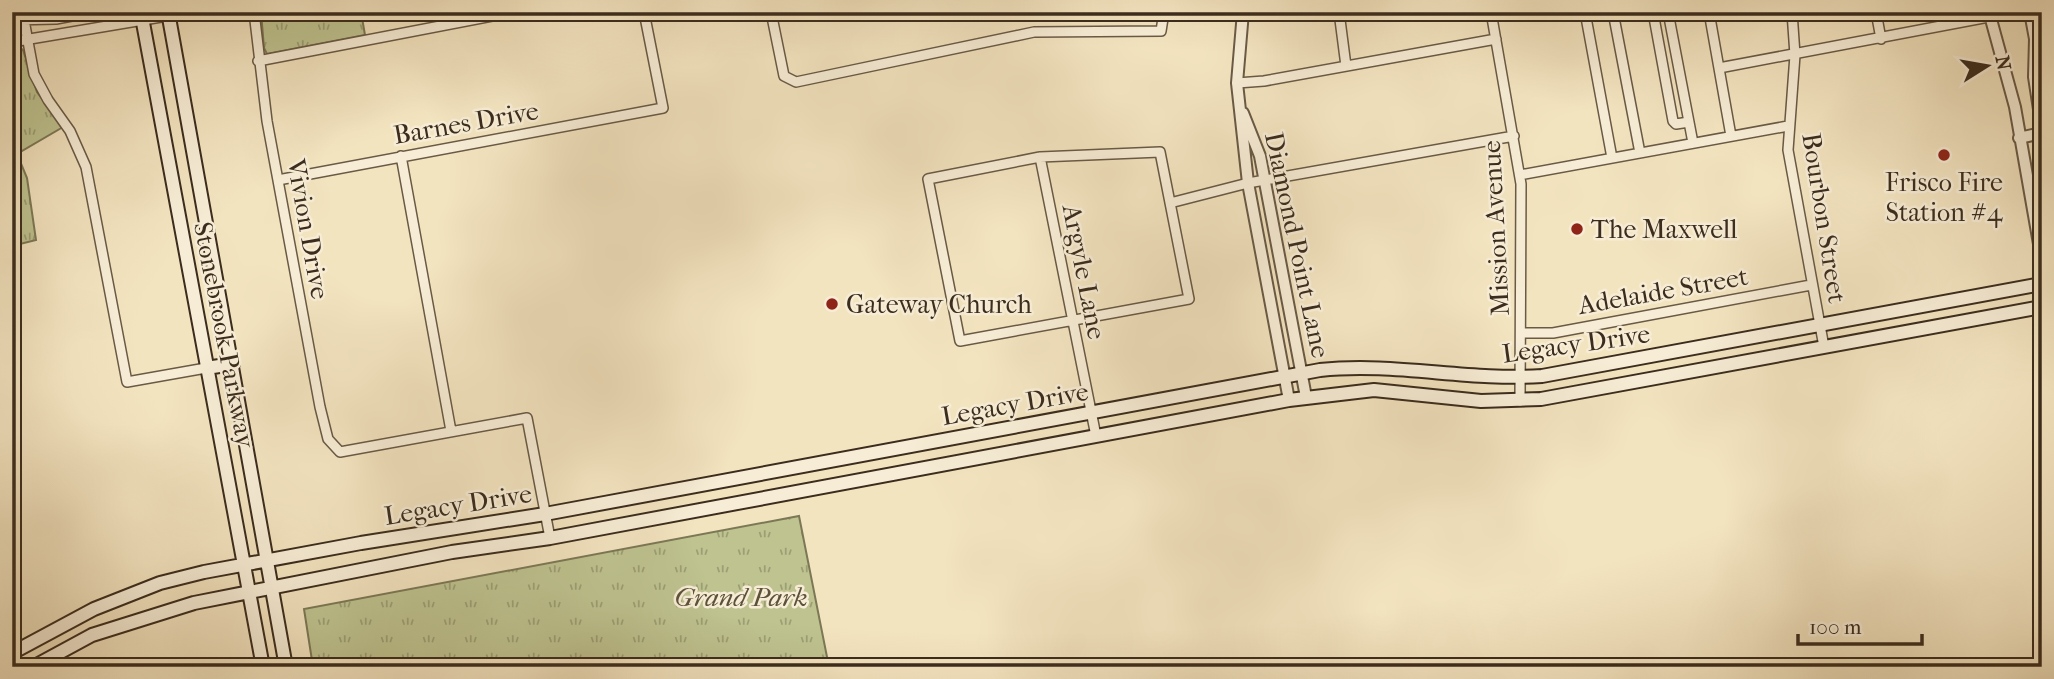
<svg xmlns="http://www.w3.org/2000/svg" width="2054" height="679" font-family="'IM FELL French Canon',serif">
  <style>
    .grass { fill: url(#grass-tufts); stroke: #7c7856; stroke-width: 2 }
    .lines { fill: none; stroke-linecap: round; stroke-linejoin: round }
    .minor-casing { stroke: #695a46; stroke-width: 12 }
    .tertiary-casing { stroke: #695a46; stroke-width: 14 }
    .secondary-casing { stroke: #3b2c1d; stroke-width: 16 }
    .minor { stroke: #f7edd6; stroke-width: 9 }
    .tertiary { stroke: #f7edd6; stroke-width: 10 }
    .secondary { stroke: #f7edd6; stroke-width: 12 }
    .poi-dot { fill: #8f2418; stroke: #f7edd6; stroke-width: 2.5 }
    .labels { text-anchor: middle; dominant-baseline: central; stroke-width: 5; stroke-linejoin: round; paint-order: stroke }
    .street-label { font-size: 26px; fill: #3b2c1d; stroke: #f7edd6 }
    .poi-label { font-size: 26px; fill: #3b2c1d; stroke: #f7edd6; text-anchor: start }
    .park-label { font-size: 26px; font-style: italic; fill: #5c523a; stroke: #f7edd6 }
  </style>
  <defs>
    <pattern id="grass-tufts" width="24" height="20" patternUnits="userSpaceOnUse" patternTransform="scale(1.75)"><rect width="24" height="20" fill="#bec390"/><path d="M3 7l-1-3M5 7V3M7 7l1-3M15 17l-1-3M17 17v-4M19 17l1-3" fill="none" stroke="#9c9f75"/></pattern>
  </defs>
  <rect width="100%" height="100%" fill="#f3e4c0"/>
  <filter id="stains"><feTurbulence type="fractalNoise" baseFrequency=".00286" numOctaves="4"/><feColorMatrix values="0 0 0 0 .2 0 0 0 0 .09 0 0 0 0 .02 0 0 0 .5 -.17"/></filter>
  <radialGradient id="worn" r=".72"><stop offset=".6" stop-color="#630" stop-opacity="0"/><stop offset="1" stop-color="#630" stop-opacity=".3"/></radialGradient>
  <path class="grass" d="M261,12H361L365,35L267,54L264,48Z
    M17,45L23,50L37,92L63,127L17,154L27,178L36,240L12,246V46Z
    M799,516L829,667H313L304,609Z"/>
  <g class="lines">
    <defs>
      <path id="minor" d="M254,12L267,121L320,407L328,439L340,452L527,418L550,538
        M771,12L784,76L796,82L1034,32L1161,31L1164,12
        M1339,12L1346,66
        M1491,12L1521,184L1520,401
        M1585,12L1612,158
        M1613,12L1640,153
        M1653,12L1673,121L1676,124L1689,122
        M1668,12L1693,143
        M1709,12L1731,136
        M1792,12L1795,55L1788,150L1824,347
        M1876,12L1881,39
        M12,20L56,19L93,12
        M24,20L34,74L48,100L70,131L86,167L127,382L206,368
        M12,42L191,12
        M258,61L513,12
        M1719,68L2015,12
        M1237,83L1264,81L1496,39
        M1160,152L1189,299L960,341L928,179L1040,157Z
        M401,156L451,431
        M1040,157L1096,436
        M1520,175L1788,126
        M278,180L663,108L644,12
        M1170,203L1248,183L1514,136
        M1521,333H1553L1811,285"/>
      <path id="tertiary" d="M1243,12L1237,83L1248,183L1289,400
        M1989,12L2015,107L2042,261
        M2030,12L2035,39L2034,77L2042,129
        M1243,113L1260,156L1306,397
        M2019,138L2042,133"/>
      <path id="secondary" d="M141,12L263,667
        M168,12L286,667
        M206,368L233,364
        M12,653L94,609L160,583L204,572L361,543L545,514L1320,370C1395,362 1467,381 1542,376L2042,284
        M33,667L92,635L194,603L452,552L550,538L1289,400L1374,390L1481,401L1541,399L2042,307"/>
    </defs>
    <use href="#minor" class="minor-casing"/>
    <use href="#tertiary" class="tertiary-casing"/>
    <use href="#secondary" class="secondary-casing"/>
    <use href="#minor" class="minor"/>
    <use href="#tertiary" class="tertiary"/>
    <use href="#secondary" class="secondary"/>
  </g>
  <g class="poi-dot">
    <circle cx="1944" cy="155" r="7"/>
    <circle cx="1577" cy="229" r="7"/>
    <circle cx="832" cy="304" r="7"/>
  </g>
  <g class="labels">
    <g class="street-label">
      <text transform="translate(466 123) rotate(-10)">Barnes Drive</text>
      <text transform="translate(1824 218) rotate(81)">Bourbon Street</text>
      <text transform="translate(1496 228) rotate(-93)">Mission Avenue</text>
      <text transform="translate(308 229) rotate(80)">Vivion Drive</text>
      <text transform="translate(1297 245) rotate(78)">Diamond Point Lane</text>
      <text transform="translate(1084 272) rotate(79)">Argyle Lane</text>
      <text transform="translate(1663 291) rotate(-10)">Adelaide Street</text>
      <text transform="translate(224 335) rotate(79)">Stonebrook Parkway</text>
      <text transform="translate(1576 344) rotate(-8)">Legacy Drive</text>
      <text transform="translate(1015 404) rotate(-10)">Legacy Drive</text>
      <text transform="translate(458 505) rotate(-9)">Legacy Drive</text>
    </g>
    <g class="poi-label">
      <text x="1944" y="182" text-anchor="middle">Frisco Fire<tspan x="1944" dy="30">Station #4</tspan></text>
      <text x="1591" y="229">The Maxwell</text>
      <text x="846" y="304">Gateway Church</text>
    </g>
    <g class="park-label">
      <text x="741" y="597">Grand Park</text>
    </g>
  </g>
  <rect width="2054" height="679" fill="none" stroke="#f3e4c0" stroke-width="42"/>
  <rect x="14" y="14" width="2026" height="651" fill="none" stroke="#3b2c1d" stroke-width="3.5"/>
  <rect x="21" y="21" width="2012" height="637" fill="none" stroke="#3b2c1d" stroke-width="2"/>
  <g transform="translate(1987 66) rotate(79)" stroke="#f7edd6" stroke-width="5" paint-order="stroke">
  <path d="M0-5L12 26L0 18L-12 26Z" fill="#3b2c1d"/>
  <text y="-10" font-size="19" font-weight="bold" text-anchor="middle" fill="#3b2c1d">N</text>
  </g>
  <path d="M1798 634v10h124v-10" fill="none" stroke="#3b2c1d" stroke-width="3.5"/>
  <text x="1809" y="634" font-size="21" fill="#3b2c1d" stroke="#f7edd6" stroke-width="5" paint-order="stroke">100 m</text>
  <rect width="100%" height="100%" filter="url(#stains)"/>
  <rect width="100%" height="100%" fill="url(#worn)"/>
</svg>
